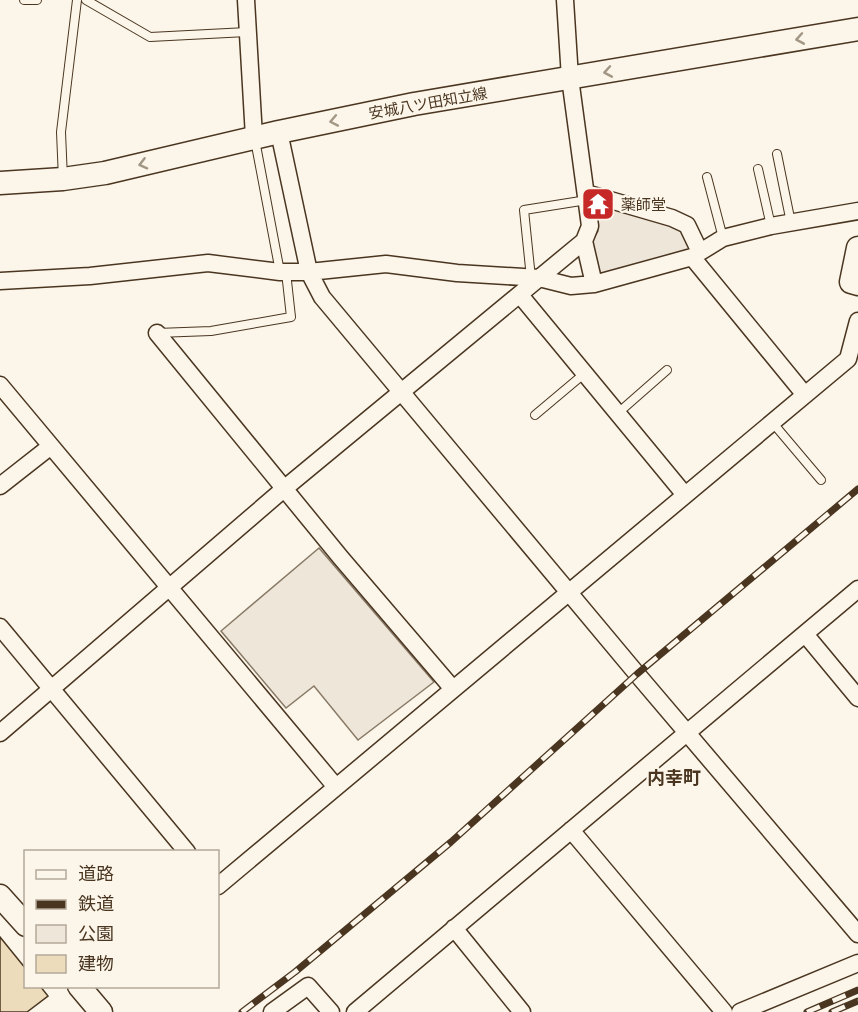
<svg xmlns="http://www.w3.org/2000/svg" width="858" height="1012" font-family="Helvetica,'Noto Sans JP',sans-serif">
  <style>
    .green { fill: #ede6d9; stroke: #887966; stroke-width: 1.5 }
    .building { fill: #ecdcbc; stroke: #4a3520; stroke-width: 1.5 }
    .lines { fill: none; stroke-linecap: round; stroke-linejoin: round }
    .lane-casing { stroke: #4a3520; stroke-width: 10 }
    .street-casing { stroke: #4a3520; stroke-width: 19 }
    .secondary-casing { stroke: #4a3520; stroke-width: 25 }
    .lane { stroke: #fbf6e9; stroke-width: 8 }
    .street { stroke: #fbf6e9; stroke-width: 16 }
    .secondary { stroke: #fbf6e9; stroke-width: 22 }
    .rail-casing { stroke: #4a3520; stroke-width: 7 }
    .rail { stroke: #fbf6e9; stroke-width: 4.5; stroke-dasharray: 14; stroke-linecap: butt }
    .oneway { stroke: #a29684 }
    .labels { text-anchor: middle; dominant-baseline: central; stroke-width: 4.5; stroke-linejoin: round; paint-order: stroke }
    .street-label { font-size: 15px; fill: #4a3520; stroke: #fbf6e9 }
    .poi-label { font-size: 15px; fill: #4a3520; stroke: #fbf6e9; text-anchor: start }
    .quarter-label { font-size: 18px; font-weight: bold; fill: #4a3520; stroke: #fbf6e9 }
  </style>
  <rect width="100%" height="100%" fill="#fbf6e9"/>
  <path class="green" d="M593,200L685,229L694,250L601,277L592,241L598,231Z
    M319,548L434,682L358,740L314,686L286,708L221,631Z"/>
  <path class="building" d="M0,937L26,969V986H40L48,996L27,1012H0Z"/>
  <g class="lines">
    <defs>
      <path id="lane" d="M24,0H37
        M86,0L150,37L247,32
        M255,140L280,272
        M777,154L791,223
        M758,169L771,226
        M707,177L723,238
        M63,179L61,132L77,0
        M531,278L524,210L587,200
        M157,333L211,331L291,317L286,272
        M618,413L667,370
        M535,415L585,373
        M772,422L821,480"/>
      <path id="street" d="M246,0L254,137
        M279,132L309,272L322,297L637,674L858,934
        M586,193L672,218L687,225L700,252
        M584,241L594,284
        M692,257L805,395
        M0,281L90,276L208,263L280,272H309L386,264L457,273L539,278L571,286L594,284L692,257L723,238L771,226L858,211
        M520,295L685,495
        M157,333L341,558L453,689
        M0,385L336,787
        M0,486L51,446
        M0,627L187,852
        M805,634L858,698
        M0,733L285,488L584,241L590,226L570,78L565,0
        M571,830L724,1012
        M218,886L848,359L858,321
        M454,928L522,1012
        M272,1012L308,986L331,1012
        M355,1012L858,589
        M740,1012L858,963"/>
      <path id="secondary" d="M0,183L63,179L105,173L279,132L414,104L858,29
        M858,248L851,282L858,284
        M0,896L26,925
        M79,986L101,1012"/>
    </defs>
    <use href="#lane" class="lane-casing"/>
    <use href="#street" class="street-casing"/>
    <use href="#secondary" class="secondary-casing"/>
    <use href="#lane" class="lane"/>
    <use href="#street" class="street"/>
    <use href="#secondary" class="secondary"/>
    <defs>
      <path id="rail" d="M242,1012L295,972L451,842L637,674L858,489
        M807,1012L858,990
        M832,1012L858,1001"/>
    </defs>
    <use href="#rail" class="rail-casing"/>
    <use href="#rail" class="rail"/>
  </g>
  <defs><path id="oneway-chevron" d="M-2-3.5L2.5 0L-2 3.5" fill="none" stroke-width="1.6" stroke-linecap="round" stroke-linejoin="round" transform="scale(1.5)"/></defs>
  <g class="oneway">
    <use href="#oneway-chevron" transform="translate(800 39) rotate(170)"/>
    <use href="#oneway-chevron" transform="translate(608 72) rotate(170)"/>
    <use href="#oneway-chevron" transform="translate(334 121) rotate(169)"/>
    <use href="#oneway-chevron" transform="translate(143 164) rotate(166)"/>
  </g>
  <defs>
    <symbol id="temple-square" viewBox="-11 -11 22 22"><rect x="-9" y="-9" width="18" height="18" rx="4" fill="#c62828" stroke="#fbf6e9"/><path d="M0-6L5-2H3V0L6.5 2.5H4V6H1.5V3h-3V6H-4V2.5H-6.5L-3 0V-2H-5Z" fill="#fff"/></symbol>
  </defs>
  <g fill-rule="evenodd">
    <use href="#temple-square" x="579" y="185" width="38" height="38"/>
  </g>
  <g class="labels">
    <g class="street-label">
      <text transform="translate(428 103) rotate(-10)">安城八ツ田知立線</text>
    </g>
    <g class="poi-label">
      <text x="621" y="204">薬師堂</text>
    </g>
    <g class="quarter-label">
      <text x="674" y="778">内幸町</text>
    </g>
  </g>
  <rect x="24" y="850" width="195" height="138" fill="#fbf6e9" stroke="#b4a999" stroke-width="1.5"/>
  <rect x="36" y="870" width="30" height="9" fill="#fbf6e9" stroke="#b4a999" stroke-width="1.5"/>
  <text x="78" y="880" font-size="18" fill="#4a3520">道路</text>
  <rect x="36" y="900" width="30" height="9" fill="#4a3520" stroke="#b4a999" stroke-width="1.5"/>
  <text x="78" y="910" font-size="18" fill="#4a3520">鉄道</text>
  <rect x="36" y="925" width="30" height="18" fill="#ede6d9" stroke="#b4a999" stroke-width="1.5"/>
  <text x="78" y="940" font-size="18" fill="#4a3520">公園</text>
  <rect x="36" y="955" width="30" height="18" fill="#ecdcbc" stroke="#b4a999" stroke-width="1.5"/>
  <text x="78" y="970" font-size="18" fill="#4a3520">建物</text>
</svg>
